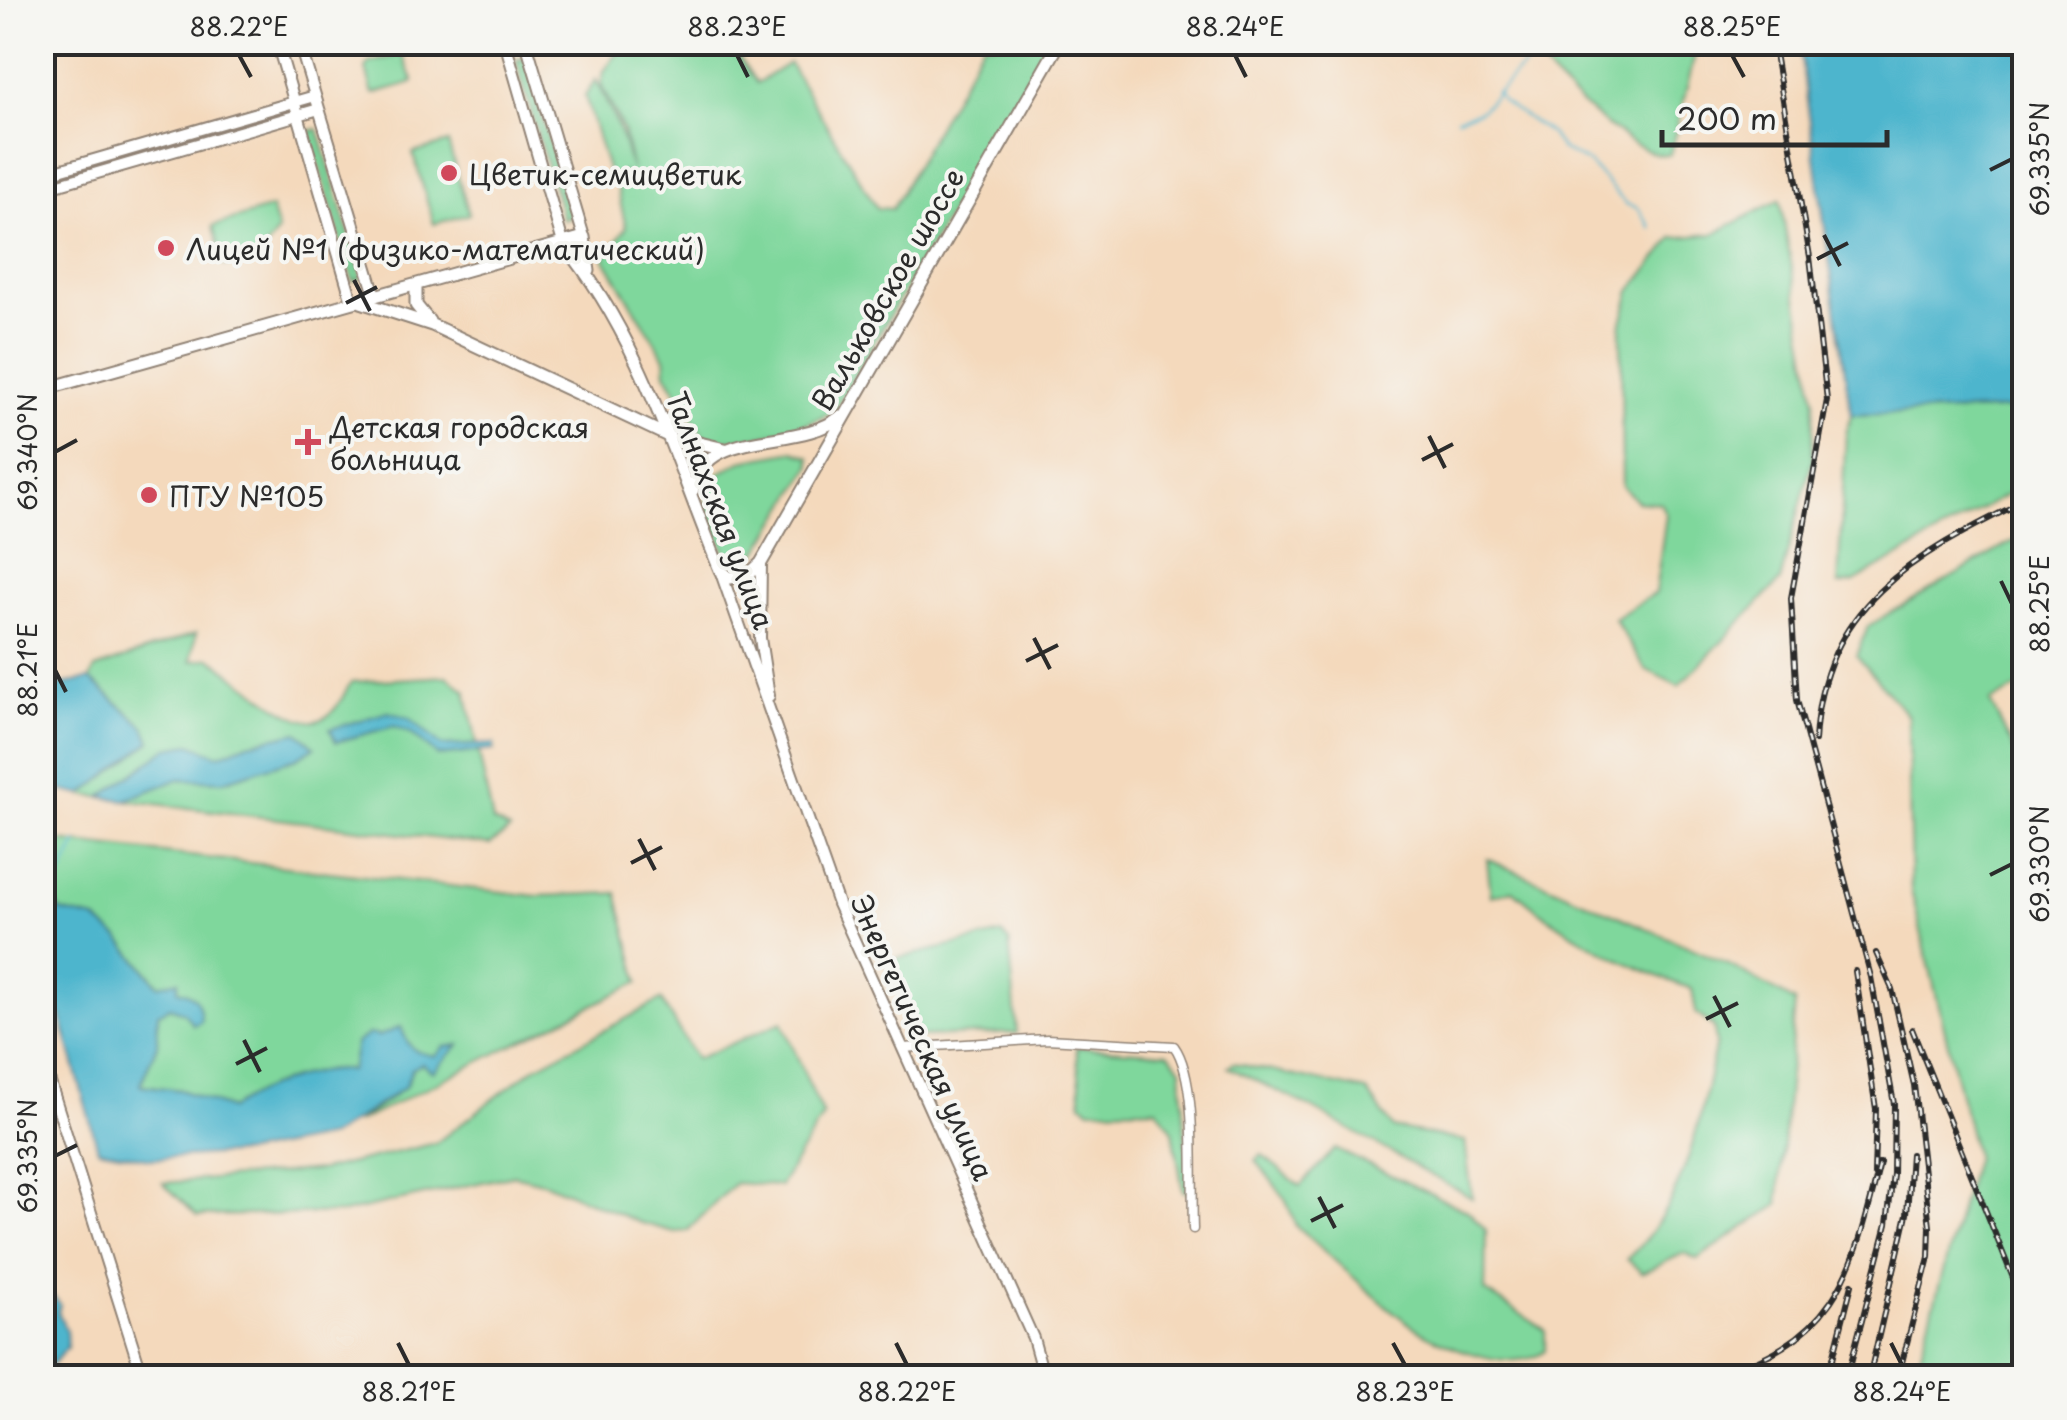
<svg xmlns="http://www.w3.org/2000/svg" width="2067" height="1420" font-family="'Playpen Sans',sans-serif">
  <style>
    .green { fill: #7fd79c; stroke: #558164; stroke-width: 2.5 }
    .water { fill: #4eb5cd; stroke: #3c707c; stroke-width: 2.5 }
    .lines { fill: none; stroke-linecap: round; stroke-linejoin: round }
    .stream { stroke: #4eb5cd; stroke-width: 2.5 }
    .minor-casing { stroke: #908274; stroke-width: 11 }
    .tertiary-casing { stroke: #908274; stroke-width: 14 }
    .secondary-casing { stroke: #908274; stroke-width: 15 }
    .minor { stroke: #fff; stroke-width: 8 }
    .tertiary { stroke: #fff; stroke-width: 10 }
    .secondary { stroke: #fff; stroke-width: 11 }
    .rail-casing { stroke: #2b2b2b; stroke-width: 6 }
    .rail { stroke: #f6f6f2; stroke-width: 2.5; stroke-dasharray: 8; stroke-linecap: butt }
    .ticks { fill: none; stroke: #2b2b2b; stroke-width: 4 }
    .poi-dot { fill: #d1495b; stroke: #f6f6f2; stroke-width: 4 }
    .labels { text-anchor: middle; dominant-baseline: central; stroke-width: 8; stroke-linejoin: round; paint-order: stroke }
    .poi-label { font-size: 28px; fill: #2b2b2b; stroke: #f6f6f2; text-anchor: start }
    .street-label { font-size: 28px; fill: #2b2b2b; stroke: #f6f6f2 }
    .neatline { fill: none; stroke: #2b2b2b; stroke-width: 4 }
    .ticks-label { font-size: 25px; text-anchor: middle; fill: #2b2b2b }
  </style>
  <rect width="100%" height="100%" fill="#f6f6f2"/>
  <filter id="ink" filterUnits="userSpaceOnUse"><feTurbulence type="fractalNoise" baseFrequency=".01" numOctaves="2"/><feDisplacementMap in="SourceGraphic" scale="20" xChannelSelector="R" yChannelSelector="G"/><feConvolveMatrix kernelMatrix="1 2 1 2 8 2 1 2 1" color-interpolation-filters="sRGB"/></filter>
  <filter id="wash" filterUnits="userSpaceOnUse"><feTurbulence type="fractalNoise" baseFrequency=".0048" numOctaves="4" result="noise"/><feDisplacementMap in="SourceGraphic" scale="40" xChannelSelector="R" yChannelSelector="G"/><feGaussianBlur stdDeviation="2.25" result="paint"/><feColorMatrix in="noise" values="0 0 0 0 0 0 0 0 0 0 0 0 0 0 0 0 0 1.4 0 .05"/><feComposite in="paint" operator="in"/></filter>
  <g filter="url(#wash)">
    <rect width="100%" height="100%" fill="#f4d9bc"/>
    <path class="green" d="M625,43H729L757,83L789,63L877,208L892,209L983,43H1049L834,411C806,428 737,446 704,438L666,373L665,358L604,258L626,228L615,178L626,172L609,176L585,96L596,80L619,129L632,170L623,130L601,85L604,71Z
      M1525,43H1698L1670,154C1638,164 1541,71 1525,43Z
      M402,54L414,82L373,94L366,69L369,63Z
      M524,58L571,217L563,220L516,60Z
      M318,129L362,278L353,281L309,131Z
      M448,143L469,214L434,224L413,153Z
      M1780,200L1815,400L1812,461L1780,581L1679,686L1645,669L1614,619L1655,593L1666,515L1660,503L1637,501L1622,486L1621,326L1631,291L1673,238L1713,234Z
      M271,208L278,231L256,263L224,265L213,226Z
      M2024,409V485L1854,582L1838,585L1846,432L1851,415Z
      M794,451L810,457L811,466L750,565L733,571L706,505L711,478L741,461Z
      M2024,535V685L1990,702L2024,770V1377H1914L1975,1156L1911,890L1908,716L1857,656L1868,626Z
      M196,633L191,661L210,658C232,672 292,726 316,721C334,718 343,696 351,682L447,676L466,691L493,822L510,830L490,845L82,795L151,741L145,727L90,679L95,669Z
      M42,839L537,896L617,893L639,982L356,1123L405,1087L412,1069L436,1056L416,1054L379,1036L356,1043L352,1070C310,1068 264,1085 230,1109L180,1090L140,1085L157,1045L158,1013L170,1007L184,1012L177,990L159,985L119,938L60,911L45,883Z
      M1487,859L1724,962L1795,1002L1778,1205L1697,1259L1684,1253L1642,1273L1627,1259C1686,1205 1700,1119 1716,1043L1714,1027L1696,1013L1692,989C1624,965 1568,937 1513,890L1491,896Z
      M1001,934L1009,941L1017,1033L919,1037L886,961Z
      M661,1000L696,1059L782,1022L823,1116L780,1186L735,1183L687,1231L674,1232L638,1222L546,1183L514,1175L343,1213L197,1216L163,1183L322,1170L436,1143L534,1068Z
      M1076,1047L1168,1053L1181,1068L1189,1192L1183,1191L1173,1131L1157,1108L1090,1109L1082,1103Z
      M1233,1063L1367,1091L1393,1128L1465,1141L1472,1198L1310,1107L1228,1067Z
      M1335,1149L1468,1211L1486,1230L1485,1291L1545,1330V1351C1517,1373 1455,1350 1427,1335C1389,1314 1332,1256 1296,1226L1286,1200L1256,1160L1262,1155L1300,1186Z"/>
    <path class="water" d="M1799,43H2024V403L2020,409L1851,415Z
      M90,679L145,727L151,741L82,795L46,787L43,688Z
      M388,712L409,718L442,746L494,744V750L438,756L411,733L394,726L336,742L330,729Z
      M298,732L315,747L297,758L223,781L179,779L126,800L101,797L168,748L190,744L219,755L248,743Z
      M43,871L57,874L45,883L60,911L95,919L119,938L158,985L178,980V990C196,994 200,1002 201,1021L193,1025L184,1012L170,1007L158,1013L157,1045L140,1085L180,1090L230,1109C264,1086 309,1068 351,1070L356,1043L369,1034L379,1036L401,1027C409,1049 413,1053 436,1056L444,1047L459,1045L433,1072L422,1064L412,1069L405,1087L330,1137L247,1153L150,1159L98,1149L47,968L50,958L43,956Z
      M43,1284L60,1304L58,1312L66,1331L67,1348L43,1374Z"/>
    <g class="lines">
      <path class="stream" d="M1496,92L1502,101L1552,135L1561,149L1589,163L1626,204L1638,208L1651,228
        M1457,118L1480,111L1529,60L1539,42
        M52,895L77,843"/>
    </g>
  </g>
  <g filter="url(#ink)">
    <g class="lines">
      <defs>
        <path id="minor" d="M903,1048L1047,1039L1174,1046C1199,1080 1191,1185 1193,1229"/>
        <path id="tertiary" d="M277,42L352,301
          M299,42L375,295
          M505,42L563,243
          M526,42L584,237
          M42,175L315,96
          M42,189L319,109
          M761,563L760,638L769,696
          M720,570L838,904L1033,1338L1044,1378
          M42,1057L143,1378"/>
        <path id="secondary" d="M563,243C641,338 674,458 720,570L730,578L748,575L761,563L1060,42
          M416,285V305L429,321
          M361,302L432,325L670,437
          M42,390L584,237L589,271
          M668,420L691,441L725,449
          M693,490C704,425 799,451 840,417"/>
      </defs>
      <use href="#minor" class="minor-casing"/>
      <use href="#tertiary" class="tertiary-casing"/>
      <use href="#secondary" class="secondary-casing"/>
      <use href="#minor" class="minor"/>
      <use href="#tertiary" class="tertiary"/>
      <use href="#secondary" class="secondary"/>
      <defs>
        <path id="rail" d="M1773,42L1810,257L1827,400L1791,598L1797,700L1871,977L1894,1104L1893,1174L1887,1224L1847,1378
          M1815,741C1822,604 1913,556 2024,501
          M1876,953L1892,989L1914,1085L1930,1227L1929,1257L1898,1378
          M1855,971L1876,1109L1874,1174
          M1912,1029L2024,1305
          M1872,1365L1907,1214L1911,1154
          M1705,1378C1835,1345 1852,1279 1880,1163
          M1828,1378L1852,1284"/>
      </defs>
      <use href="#rail" class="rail-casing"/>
      <use href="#rail" class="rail"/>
    </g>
  </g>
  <path class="ticks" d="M239,55L251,77M737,55L748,77M1235,55L1246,77M1732,55L1744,77M1990,170L2012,159M1824,235L1840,266M1817,259L1848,243M354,280L370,311M346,303L377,287M1429,436L1445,468M55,452L77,440M1422,460L1453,444M2001,581L2012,604M1034,638L1050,669M1026,661L1058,645M55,670L66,692M639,839L655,870M631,863L662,847M1990,875L2012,864M1714,996L1730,1027M1706,1019L1738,1003M244,1040L260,1072M236,1064L267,1048M55,1156L77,1145M1319,1197L1335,1228M1311,1221L1343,1205M398,1343L409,1365M896,1343L907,1365M1393,1343L1405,1365M1891,1343L1902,1365"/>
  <g class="poi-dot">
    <circle cx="449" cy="173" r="10"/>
    <circle cx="166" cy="248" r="10"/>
    <path d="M303 427h10v10h10v10h-10v10h-10v-10h-10v-10h10z"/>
    <circle cx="149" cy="495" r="10"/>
  </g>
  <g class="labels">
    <g class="poi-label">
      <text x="469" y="173">Цветик-семицветик</text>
      <text x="186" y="248">Лицей №1 (физико-математический)</text>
      <text x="330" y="426">Детская городская<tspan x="330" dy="32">больница</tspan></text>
      <text x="169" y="495">ПТУ №105</text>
    </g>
    <g class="street-label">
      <text transform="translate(887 289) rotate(-60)">Вальковское шоссе</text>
      <text transform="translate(721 510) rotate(69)">Талнахская улица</text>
      <text transform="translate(923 1037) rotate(66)">Энергетическая улица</text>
    </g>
  </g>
  <rect width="2067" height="1420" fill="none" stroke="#f6f6f2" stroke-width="110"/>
  <path d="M1662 130v15h225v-15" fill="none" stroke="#2b2b2b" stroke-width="5"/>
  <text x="1677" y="130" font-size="30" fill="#2b2b2b" stroke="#f6f6f2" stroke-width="8" paint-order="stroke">200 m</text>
  <rect x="55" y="55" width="1957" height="1310" class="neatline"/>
  <g class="ticks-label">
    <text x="239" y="36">88.22°E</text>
    <text x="737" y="36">88.23°E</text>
    <text x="1235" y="36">88.24°E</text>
    <text x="1732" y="36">88.25°E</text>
    <text transform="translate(2040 159) rotate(-90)" y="9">69.335°N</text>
    <text transform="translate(28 452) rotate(-90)" y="9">69.340°N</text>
    <text transform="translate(2040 604) rotate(-90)" y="9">88.25°E</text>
    <text transform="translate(28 670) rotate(-90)" y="9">88.21°E</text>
    <text transform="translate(2040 864) rotate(-90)" y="9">69.330°N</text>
    <text transform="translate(28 1156) rotate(-90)" y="9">69.335°N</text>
    <text x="409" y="1401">88.21°E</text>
    <text x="907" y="1401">88.22°E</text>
    <text x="1405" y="1401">88.23°E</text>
    <text x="1902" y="1401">88.24°E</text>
  </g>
</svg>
